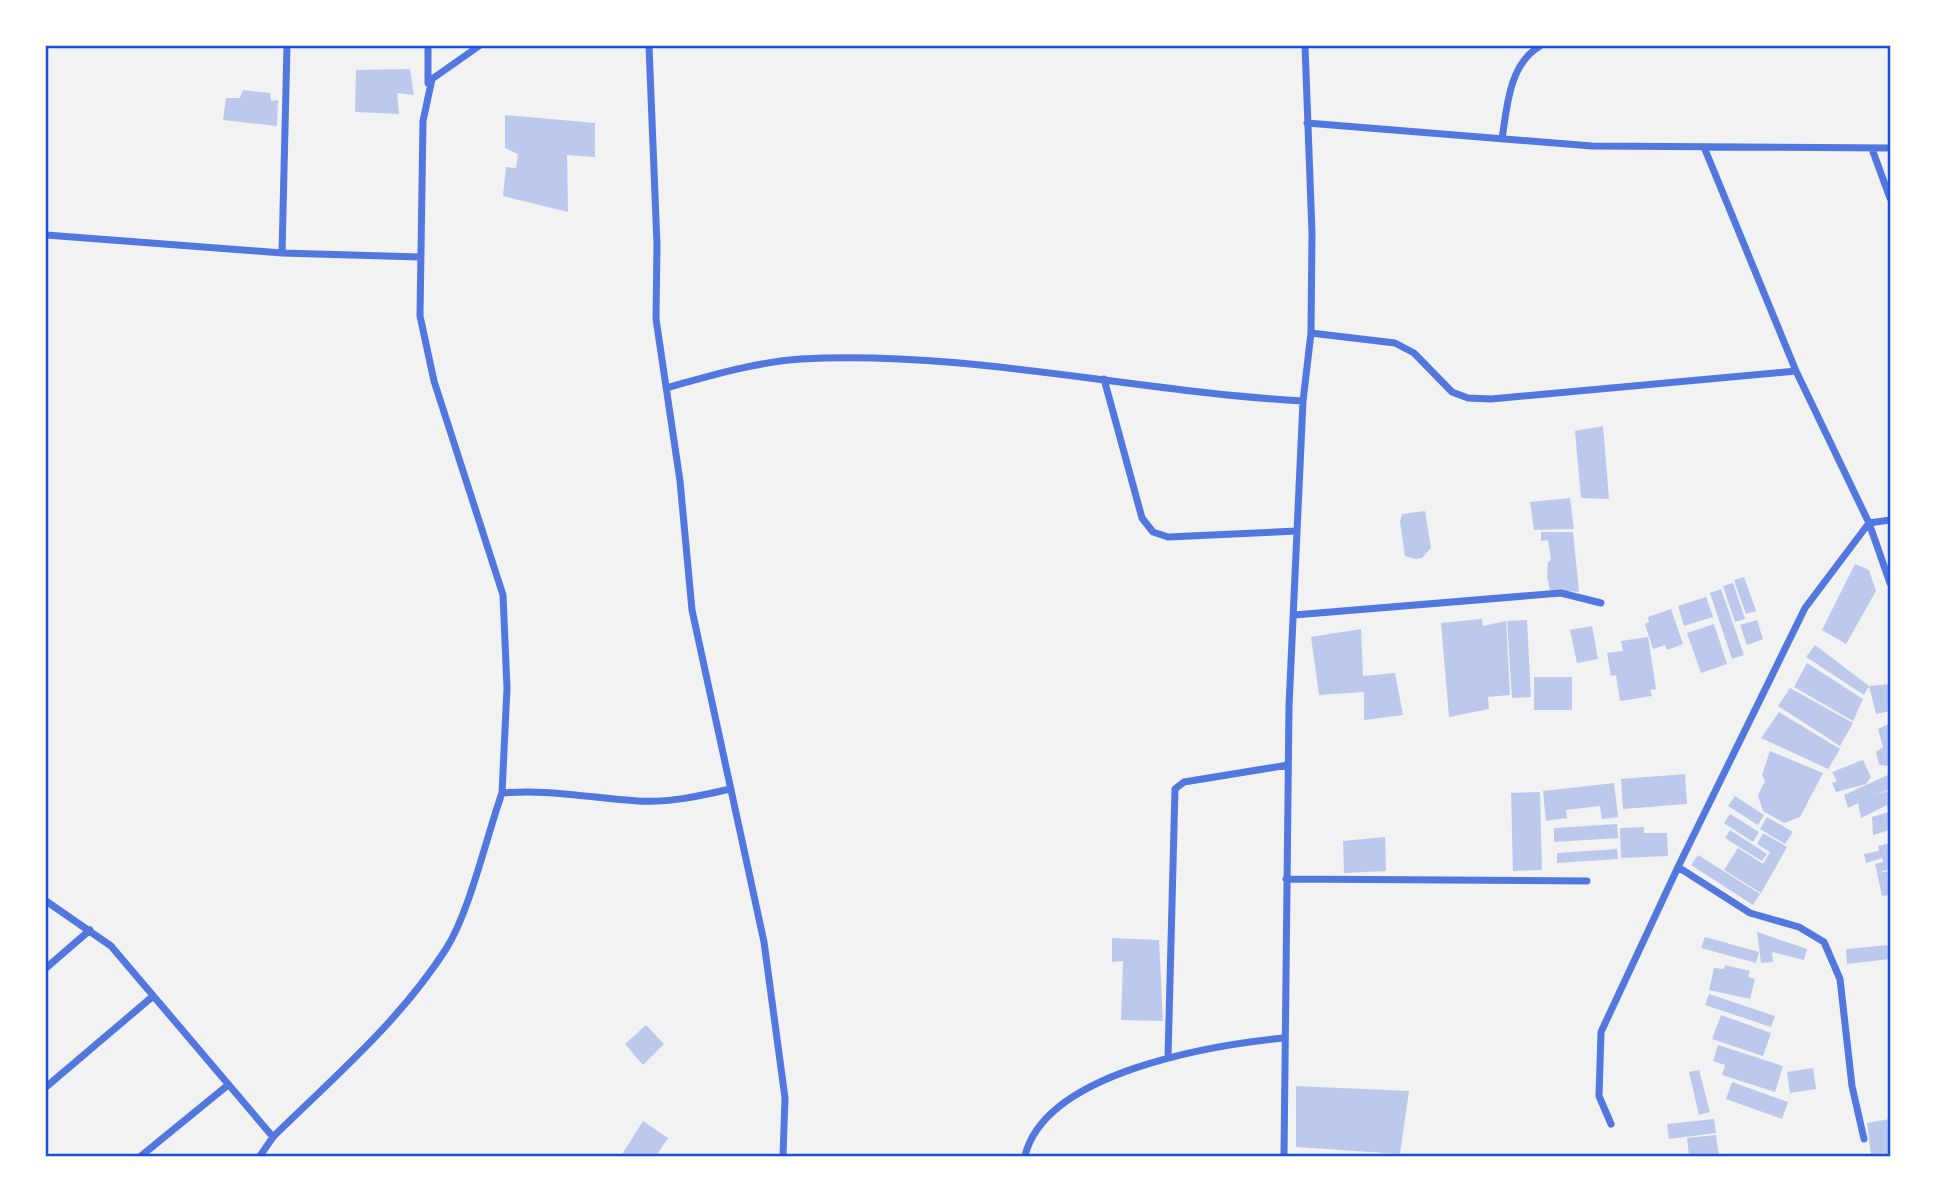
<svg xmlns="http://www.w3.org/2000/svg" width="1936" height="1202" font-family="Quicksand,sans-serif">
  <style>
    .building { fill: #bdc9ec }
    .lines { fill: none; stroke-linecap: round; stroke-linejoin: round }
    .minor { stroke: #5277de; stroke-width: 7 }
    .neatline { fill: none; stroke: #1d4ed8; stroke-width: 2.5 }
  </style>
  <rect width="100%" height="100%" fill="#f2f2f2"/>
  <path class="building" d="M410,69L414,95L397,93L399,114L355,112L356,70Z
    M243,90L270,93L271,101L278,100L277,126L223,120L226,98H240Z
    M505,115L595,123V157L567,155L568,212L503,196L506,167L516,168L518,154L505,148Z
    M1603,426L1609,499L1581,498L1575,431Z
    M1570,498L1574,529L1534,530L1530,502Z
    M1425,511L1431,548L1422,558L1415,559L1405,556L1400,522L1402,514Z
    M1541,532H1573L1579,592L1550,590L1547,577L1548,562L1551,560L1548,540L1541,541Z
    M1855,564L1869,570L1876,591L1846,644L1822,630Z
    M1744,577L1756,611L1746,614L1734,580Z
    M1733,583L1745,619L1735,622L1723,586Z
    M1721,589L1744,655L1732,659L1710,593Z
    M1706,597L1713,617L1684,626L1678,606Z
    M1671,609L1683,644L1667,650L1665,645L1653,649L1645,624L1649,622L1648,617Z
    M1482,619L1483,626L1506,621L1510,695L1488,697L1489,709L1449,717L1441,623Z
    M1527,620L1531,697L1512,698L1507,621Z
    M1757,620L1763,639L1747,645L1740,625Z
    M1714,624L1727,664L1701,673L1687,633Z
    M1592,626L1598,659L1577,663L1570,630Z
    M1361,629L1363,676L1395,673L1403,715L1364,720V692L1319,695L1311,637Z
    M1648,637L1656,689L1650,690L1652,696L1620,701L1616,675L1611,676L1607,653L1623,651L1621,641Z
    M1815,645L1869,686L1890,684V711L1876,714L1869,686L1864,695L1806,657Z
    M1807,663L1863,699L1853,721L1794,687Z
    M1534,677H1572V710H1534Z
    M1790,688L1853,723L1840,746L1778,706Z
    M1779,712L1840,749L1828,769L1761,738Z
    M1890,723V766L1879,765L1876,752L1883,747L1878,729Z
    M1770,751L1823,773L1800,817L1784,823L1763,811L1758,795L1765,781L1762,775Z
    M1863,760L1871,777L1866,784L1836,792L1832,783L1837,781L1832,772Z
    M1685,774L1687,804L1623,809L1621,779Z
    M1890,774V789L1871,797L1890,790V830L1873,835L1872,817L1888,812L1887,805L1861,818L1858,803L1848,808L1844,795Z
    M1614,783L1618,817L1602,819L1600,806L1566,810L1567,818L1546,821L1543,791Z
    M1540,792L1542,870L1513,871L1511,793Z
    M1735,796L1764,815L1758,825L1728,806Z
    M1730,814L1759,832L1753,842L1724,823Z
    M1767,817L1793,832L1785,844L1760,829Z
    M1617,824L1618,838L1554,842V828Z
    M1644,827V833H1667L1668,856L1621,858L1620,828Z
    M1730,830L1767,854L1762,861L1725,838Z
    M1763,833L1787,847L1761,893L1724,870L1738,848L1763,864L1770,852L1757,844Z
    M1385,837L1386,871L1344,873L1343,841Z
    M1890,843V869L1877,873L1875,864L1883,862L1882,858L1866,863L1864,854L1879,851L1878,846Z
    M1617,849L1618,859L1557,863V853Z
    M1698,855L1760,894L1753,905L1691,865Z
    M1890,871V895L1882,896L1877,873Z
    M1757,932L1807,949L1804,960L1772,952L1773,962L1761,963Z
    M1705,937L1759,952L1756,963L1701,948Z
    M1112,938L1159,940L1163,1021L1121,1020L1123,961L1112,962Z
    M1889,945L1890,959L1847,964L1846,949Z
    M1725,965L1750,971L1748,977L1755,979L1750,999L1709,990L1714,968L1724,969Z
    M1709,994L1775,1016L1771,1027L1705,1005Z
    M1721,1015L1771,1033L1763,1056L1712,1039Z
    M646,1025L664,1044L643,1065L625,1044Z
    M1718,1045L1783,1066L1775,1092L1722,1075L1725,1065L1713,1061Z
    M1813,1068L1816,1089L1790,1093L1787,1072Z
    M1699,1070L1710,1112L1699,1115L1689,1072Z
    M1732,1082L1788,1102L1782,1119L1726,1099Z
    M1296,1086L1409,1091L1400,1154L1296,1147Z
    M1714,1119L1716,1133L1669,1139L1667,1124Z
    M1890,1119V1156H1871L1867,1123Z
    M643,1121L668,1138L656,1156H621Z
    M1716,1135L1719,1156H1689L1687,1138Z"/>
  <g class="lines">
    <path class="minor" d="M287,46L282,253L420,257
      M479,46L432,79L423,121L420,316L434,381L503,595L507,688L502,793
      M649,46L657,245L656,319L680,481L692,610L764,942L785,1098L783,1156
      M428,83V46
      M1307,123L1592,146L1890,148
      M1502,139C1507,107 1509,64 1540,46
      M1704,147L1796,371L1869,523L1890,583
      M1872,149L1890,198
      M46,235L282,253
      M1311,333L1395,343L1414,353L1452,392L1468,398L1491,399L1796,371
      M1104,379L1142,518L1153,532L1168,537L1297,531
      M666,388C709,376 756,362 801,359C969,350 1136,392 1303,401
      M1294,615L1561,593L1601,603
      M1286,879L1587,881
      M46,901L111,946L273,1137
      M46,968L90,930
      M1168,1057L1175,789L1184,782L1288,765
      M46,1087L152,997
      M1611,1124L1599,1096L1601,1032L1678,867
      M1864,1139L1852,1086L1840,979L1824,942L1799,927L1750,913L1678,867L1805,608L1869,523L1890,520
      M141,1156L228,1085
      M260,1156L273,1137C334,1077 399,1022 446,949C470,911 486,838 502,793C550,789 591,798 638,801C669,803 700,796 730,789
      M1025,1156C1045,1072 1212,1045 1283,1038
      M1284,1156L1289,706L1303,401L1311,333L1312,233L1305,46"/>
  </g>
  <rect width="1936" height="1202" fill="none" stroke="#ffffff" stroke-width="94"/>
  <rect x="47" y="47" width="1842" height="1108" class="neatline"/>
</svg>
